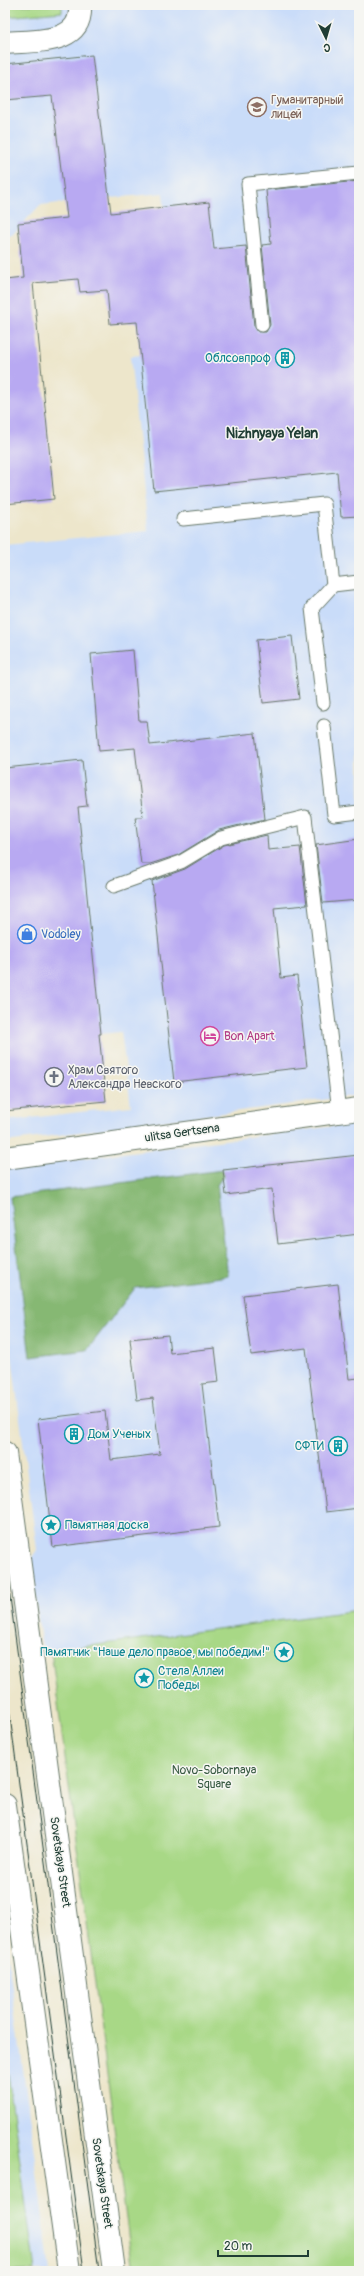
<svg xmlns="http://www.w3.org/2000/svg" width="364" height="2276" font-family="Pangolin,sans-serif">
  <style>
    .built { fill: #c9dcf9 }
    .green { fill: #a8d886; stroke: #648a5d }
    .forest { fill: #86b873; stroke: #527a54 }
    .building { fill: #b8a9f2 }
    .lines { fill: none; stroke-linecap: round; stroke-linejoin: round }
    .service-casing { stroke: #677869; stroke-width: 15 }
    .minor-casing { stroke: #677869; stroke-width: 24 }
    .tertiary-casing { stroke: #677869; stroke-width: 24 }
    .service { stroke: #fff; stroke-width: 13 }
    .minor { stroke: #fff; stroke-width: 22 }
    .tertiary { stroke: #fff; stroke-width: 22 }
    .tram { stroke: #1f3d34; stroke-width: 1 }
    .labels { text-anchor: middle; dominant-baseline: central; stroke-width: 3; stroke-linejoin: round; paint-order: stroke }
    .education-label { font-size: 12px; fill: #785e54; stroke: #f6f6f2; text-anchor: start }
    .culture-label { font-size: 12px; fill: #0d838f; stroke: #f6f6f2; text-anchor: end }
    .shop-label { font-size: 12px; fill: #366cbe; stroke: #f6f6f2; text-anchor: start }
    .hotel-label { font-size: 12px; fill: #b23c85; stroke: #f6f6f2; text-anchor: start }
    .worship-label { font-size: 12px; fill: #5b616d; stroke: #f6f6f2; text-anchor: start }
    .street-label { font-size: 12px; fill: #1f3d34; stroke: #f6f6f2 }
    .park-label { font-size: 12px; fill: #3a5c44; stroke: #f6f6f2 }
    .quarter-label { font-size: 14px; font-weight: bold; fill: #1f3d34; stroke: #f6f6f2 }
  </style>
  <rect width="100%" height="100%" fill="#f6f6f2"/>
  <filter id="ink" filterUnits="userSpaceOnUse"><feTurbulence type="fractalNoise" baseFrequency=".025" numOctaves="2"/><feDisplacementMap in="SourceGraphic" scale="8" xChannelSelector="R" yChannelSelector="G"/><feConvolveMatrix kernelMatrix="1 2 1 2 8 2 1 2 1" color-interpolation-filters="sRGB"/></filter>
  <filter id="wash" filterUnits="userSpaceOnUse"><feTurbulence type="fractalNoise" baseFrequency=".012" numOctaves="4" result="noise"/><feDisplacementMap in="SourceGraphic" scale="16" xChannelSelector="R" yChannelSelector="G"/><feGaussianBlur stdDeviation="0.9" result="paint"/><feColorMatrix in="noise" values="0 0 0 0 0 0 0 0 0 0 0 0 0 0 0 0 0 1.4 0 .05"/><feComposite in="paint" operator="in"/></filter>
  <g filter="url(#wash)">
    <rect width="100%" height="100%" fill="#ede6cb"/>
    <path class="built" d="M5,5H359V1095L5,1142V1121L131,1106L121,1032L5,1043V545L148,531L130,356L180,352L163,193L40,205L12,235L5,236Z
      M359,1123V1610L51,1651L42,1647L30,1560L37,1550L5,1304V1168Z
      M5,1935L50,2271H5Z"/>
    <path class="green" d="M5,5H62V12L5,17Z
      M359,1610V2271H133L51,1651Z
      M5,2053L35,2271H5Z"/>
    <path class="forest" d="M223,1170L224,1175L217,1185L228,1276L135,1288L87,1350L30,1357L10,1197Z"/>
    <g id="blocks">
      <path class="building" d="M92,55L111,213L209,202L214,249L246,246L254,326L258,332H266L270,325L262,245L271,244L266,190L359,181V516L341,517L337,472L154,491L137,322L110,324L107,290L80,292L78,279L33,283L54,499L5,504V280L23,278L18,223L67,218L52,96L5,100V64Z
        M292,636L299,699L263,703L256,640Z
        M133,650L139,721H147L150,745L255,733L265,819L219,830L178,855L150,864H141L135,817H143L135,748L99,751L91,654Z
        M82,760L87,806L78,807L101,1034H99L106,1101L5,1111V768Z
        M267,835L268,850L300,847L307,905L274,908L281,978L297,976L307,1067L174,1082L152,881L185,869L224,845Z
        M359,839V900L323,903L316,845Z
        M359,1155V1234L278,1244L272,1189L226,1195L223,1170Z
        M338,1284L349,1379L359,1378V1508L326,1512L306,1348L251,1355L243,1295Z
        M168,1335L170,1353L215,1348L219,1382L202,1384L219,1527L53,1547L38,1419L105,1411L111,1460L160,1454L153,1398L137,1400L130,1339Z"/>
    </g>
  </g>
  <g filter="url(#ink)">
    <use href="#blocks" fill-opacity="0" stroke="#677869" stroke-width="1"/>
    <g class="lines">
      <defs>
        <path id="service" d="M262,325L248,184L359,173
          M183,519L324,504L333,585L359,582
          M323,703L312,608L333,585
          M324,726L334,815L359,812
          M114,886L181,862L221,838L305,817L339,1112"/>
        <path id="minor" d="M5,43C34,40 83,46 80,5"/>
        <path id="tertiary" d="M5,1158L359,1109
          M5,1453L114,2271
          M5,1805L69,2271"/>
      </defs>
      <use href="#service" class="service-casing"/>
      <use href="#minor" class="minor-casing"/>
      <use href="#tertiary" class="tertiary-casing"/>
      <use href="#service" class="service"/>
      <use href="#minor" class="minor"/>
      <use href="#tertiary" class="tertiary"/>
      <path class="tram" d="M5,1559L99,2271
        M5,1679L84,2271"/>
    </g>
  </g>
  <defs>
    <symbol id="school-ring" viewBox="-11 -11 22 22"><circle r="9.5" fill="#f6f6f2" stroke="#8d6e63" stroke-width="1.5"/><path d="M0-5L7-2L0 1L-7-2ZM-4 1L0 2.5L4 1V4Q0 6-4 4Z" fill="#8d6e63"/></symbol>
    <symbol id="building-ring" viewBox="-11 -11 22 22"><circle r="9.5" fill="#f6f6f2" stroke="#0f9aa8" stroke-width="1.5"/><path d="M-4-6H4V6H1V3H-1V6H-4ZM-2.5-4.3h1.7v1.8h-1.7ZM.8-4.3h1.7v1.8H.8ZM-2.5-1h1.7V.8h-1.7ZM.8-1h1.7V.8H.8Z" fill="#0f9aa8"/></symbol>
    <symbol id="shop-ring" viewBox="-11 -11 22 22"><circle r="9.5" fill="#f6f6f2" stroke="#3f7fe0" stroke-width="1.5"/><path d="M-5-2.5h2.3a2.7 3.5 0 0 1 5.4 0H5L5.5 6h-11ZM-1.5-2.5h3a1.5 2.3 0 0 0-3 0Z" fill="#3f7fe0"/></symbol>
    <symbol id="hotel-ring" viewBox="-11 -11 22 22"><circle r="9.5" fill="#f6f6f2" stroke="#d1479c" stroke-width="1.5"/><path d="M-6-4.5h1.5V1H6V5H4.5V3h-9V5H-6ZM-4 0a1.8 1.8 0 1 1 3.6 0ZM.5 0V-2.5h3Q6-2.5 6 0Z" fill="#d1479c"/></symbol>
    <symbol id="church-ring" viewBox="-11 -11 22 22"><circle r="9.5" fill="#f6f6f2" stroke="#6b7280" stroke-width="1.5"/><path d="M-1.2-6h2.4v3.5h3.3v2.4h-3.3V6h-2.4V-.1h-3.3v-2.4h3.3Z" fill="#6b7280"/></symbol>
    <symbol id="sight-ring" viewBox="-11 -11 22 22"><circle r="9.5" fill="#f6f6f2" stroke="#0f9aa8" stroke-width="1.5"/><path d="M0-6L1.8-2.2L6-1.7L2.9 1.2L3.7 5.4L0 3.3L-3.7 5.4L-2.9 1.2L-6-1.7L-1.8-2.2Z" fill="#0f9aa8"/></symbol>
  </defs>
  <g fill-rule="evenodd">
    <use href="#school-ring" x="246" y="96" width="22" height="22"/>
    <use href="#building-ring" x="274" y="347" width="22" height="22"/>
    <use href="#shop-ring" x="16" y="923" width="22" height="22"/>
    <use href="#hotel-ring" x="199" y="1025" width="22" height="22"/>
    <use href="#church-ring" x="43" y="1066" width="22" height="22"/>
    <use href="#building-ring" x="63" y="1423" width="22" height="22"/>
    <use href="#building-ring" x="327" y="1435" width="22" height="22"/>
    <use href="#sight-ring" x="40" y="1514" width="22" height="22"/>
    <use href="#sight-ring" x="273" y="1641" width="22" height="22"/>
    <use href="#sight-ring" x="133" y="1667" width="22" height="22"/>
  </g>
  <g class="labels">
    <g class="education-label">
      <text x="271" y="100">Гуманитарный<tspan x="271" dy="14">лицей</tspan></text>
    </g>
    <g class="culture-label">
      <text x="271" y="358">Облсовпроф</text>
      <text x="88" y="1434" text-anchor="start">Дом Ученых</text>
      <text x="324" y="1446">СФТИ</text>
      <text x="65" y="1525" text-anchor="start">Памятная доска</text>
      <text x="270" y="1652">Памятник "Наше дело правое, мы победим!"</text>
      <text x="158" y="1671" text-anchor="start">Стела Аллеи<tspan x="158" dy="14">Победы</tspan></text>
    </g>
    <g class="shop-label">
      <text x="41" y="934">Vodoley</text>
    </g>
    <g class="hotel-label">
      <text x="224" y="1036">Bon Apart</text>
    </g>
    <g class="worship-label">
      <text x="68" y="1070">Храм Святого<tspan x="68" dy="14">Александра Невского</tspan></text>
    </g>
    <g class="street-label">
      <text transform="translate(182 1133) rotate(-8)">ulitsa Gertsena</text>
      <text transform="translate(60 1862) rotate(82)">Sovetskaya Street</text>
      <text transform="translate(102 2183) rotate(82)">Sovetskaya Street</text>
    </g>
    <g class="park-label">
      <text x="214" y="1770">Novo-Sobornaya<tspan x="214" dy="14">Square</tspan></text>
    </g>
    <g class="quarter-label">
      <text x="272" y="433">Nizhnyaya Yelan</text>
    </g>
  </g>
  <rect width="364" height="2276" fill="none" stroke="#f6f6f2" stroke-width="20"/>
  <g transform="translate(326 38) rotate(175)" stroke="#f6f6f2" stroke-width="3" paint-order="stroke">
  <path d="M0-3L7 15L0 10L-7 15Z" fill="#1f3d34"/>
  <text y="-6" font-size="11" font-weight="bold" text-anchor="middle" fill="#1f3d34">С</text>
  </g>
  <path d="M218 2250v6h90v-6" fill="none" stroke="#1f3d34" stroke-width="2"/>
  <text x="224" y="2250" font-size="12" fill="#1f3d34" stroke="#f6f6f2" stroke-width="3" paint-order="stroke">20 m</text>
</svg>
